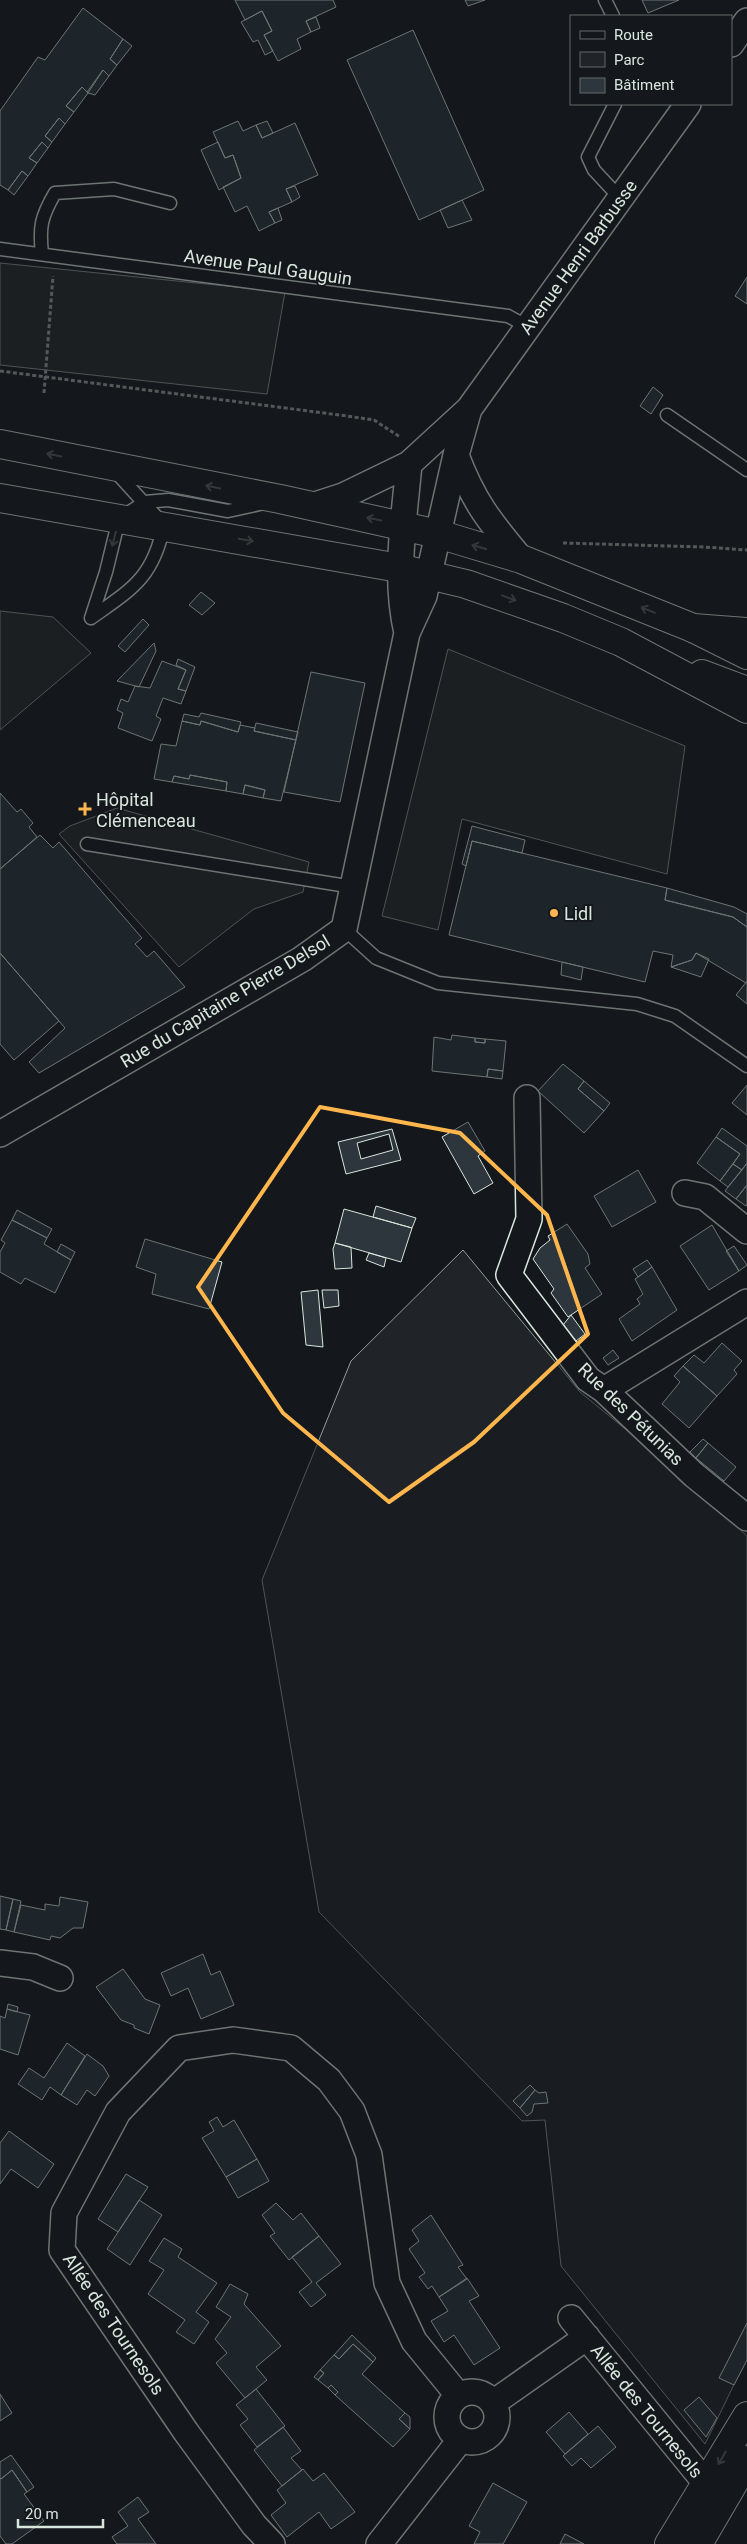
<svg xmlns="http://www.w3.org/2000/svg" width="747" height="2544" font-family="Roboto,sans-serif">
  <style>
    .green { fill: #202428; stroke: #939e99 }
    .parking { fill: #24282b; stroke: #939e99 }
    .building { fill: #2c363c; stroke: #d8e6dc; fill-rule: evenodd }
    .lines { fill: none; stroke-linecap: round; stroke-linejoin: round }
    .service-casing { stroke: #d8e6dc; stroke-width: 15 }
    .minor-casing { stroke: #d8e6dc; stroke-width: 28 }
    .tertiary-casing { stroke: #d8e6dc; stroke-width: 30 }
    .secondary-casing { stroke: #d8e6dc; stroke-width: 30 }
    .path { stroke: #9da8a2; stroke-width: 3; stroke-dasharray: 4 2.5; stroke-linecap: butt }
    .service { stroke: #14181c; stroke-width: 12 }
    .minor { stroke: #14181c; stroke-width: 25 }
    .tertiary { stroke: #14181c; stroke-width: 28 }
    .secondary { stroke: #14181c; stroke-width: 28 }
    .oneway { stroke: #59605f }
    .marked { fill: none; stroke: #ffb74d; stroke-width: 4; stroke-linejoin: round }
    .poi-dot { fill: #ffb74d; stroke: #14181c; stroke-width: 2 }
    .labels { text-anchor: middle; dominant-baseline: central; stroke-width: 4; stroke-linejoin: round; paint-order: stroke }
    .street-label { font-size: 18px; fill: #d8e6dc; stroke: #14181c }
    .poi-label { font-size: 18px; fill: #d8e6dc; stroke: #14181c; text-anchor: start }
  </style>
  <rect width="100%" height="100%" fill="#14181c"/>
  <path class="green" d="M463,1250L580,1392L667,1463L747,1536V2358L705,2444L561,2266L545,2120L522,2121L319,1912L262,1580L351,1361Z"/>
  <path class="parking" d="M0,263L285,292L267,394L0,365Z
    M0,611L53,617L91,653L0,730Z
    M448,649L685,746L667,874L462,819L438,930L382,916Z
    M117,808L309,862L303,892L254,909L179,967L59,834L70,826Z"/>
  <path class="building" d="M235,0H333L336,7L306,21L311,32L297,39L301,49L278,61L264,35L272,31L262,11L245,20Z
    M465,0H485L468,6Z
    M642,0H679L648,13Z
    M83,8L123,39L110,59L117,65L109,76L103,70L87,92L82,87L66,106L74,112L65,124L59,118L45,136L52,142L48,148L42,142L29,158L37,163L28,176L22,171L8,190L0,185V111L38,57L45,60Z
    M262,11L272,31L264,35L273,51L265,55L258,40L253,42L241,22Z
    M316,17L320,28L311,32L306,21Z
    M413,30L484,190L419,220L347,60Z
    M123,39L132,46L117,65L110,59Z
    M103,70L109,76L95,95L88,93Z
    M82,87L88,93L74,112L66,106Z
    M59,118L65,124L52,142L45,136Z
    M238,121L243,131L256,125L262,138L295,123L318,175L286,189L292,202L269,212L275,223L259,231L247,206L235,212L223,187L241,178L233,155L225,158L213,132Z
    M267,121L273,133L262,138L256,125Z
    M42,142L48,148L37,163L29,158Z
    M218,142L225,158L233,155L241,178L219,190L201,150Z
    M22,171L28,176L14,195L8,190Z
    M295,186L300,197L292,202L286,189Z
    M462,200L472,220L448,228L440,210Z
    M278,208L282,220L275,223L269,212Z
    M747,277V304L735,296Z
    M653,387L663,395L651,414L640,406Z
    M201,592L215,603L202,615L189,605Z
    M143,619L149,625L125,652L118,646Z
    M154,643L156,651L139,687L117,681Z
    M178,659L195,667L186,691L178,689L186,670L176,665Z
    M162,661L186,670L178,689L186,691L181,704L163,698L156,716L161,719L152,741L118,728L123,713L117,710L121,699L128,702L135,686L150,688Z
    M311,672L365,683L340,802L284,792Z
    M201,713L241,722L238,732L201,721L200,725L182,721L184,714L199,717Z
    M182,721L200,725L201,721L238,732L240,725L255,728L254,731L296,740L281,801L263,798L265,790L245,785L243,794L226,791L227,782L190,775L189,779L174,776L172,782L154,779L161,744L176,746Z
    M256,723L298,732L296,740L254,731Z
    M190,775L227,782L226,791L172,782L174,776L189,779Z
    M245,785L265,790L263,798L243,794Z
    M0,793L17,812L21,809L33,823L29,827L37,837L0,869Z
    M472,826L525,840L522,853L472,841L466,866L462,864Z
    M40,835L53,848L59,842L142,938L135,944L147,957L154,951L185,987L39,1073L29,1062L65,1028L0,953V869Z
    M472,841L667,888L665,900L733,917L747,927V981L746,983L696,953L692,960L671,967L673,955L653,951L645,982L449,935Z
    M667,888L734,907L747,914V927L733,917L665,900Z
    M0,953L59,1021L14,1060L0,1044Z
    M696,953L709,959L701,977L671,967L692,960Z
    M562,962L583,967L581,980L561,975Z
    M747,981V1004L736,995Z
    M452,1035L475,1038V1042L485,1043V1039L506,1041L503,1071L488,1069L487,1077L432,1071L434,1037L451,1040Z
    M475,1038L485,1039V1043L475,1042Z
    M563,1064L584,1081L578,1089L604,1111L584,1133L538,1091Z
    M488,1069L503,1071L502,1079L487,1077Z
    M584,1081L610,1103L604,1111L578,1089Z
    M747,1085V1115L732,1103Z
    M468,1122L485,1151L478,1156L493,1183L474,1194L442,1137Z
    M722,1128L747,1146V1163L742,1170L733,1164L740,1154L716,1137Z
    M392,1129L401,1160L346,1174L338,1142ZM389,1134L393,1150L361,1159L357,1143Z
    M716,1137L740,1154L720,1181L697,1163Z
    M747,1163V1185L736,1199L725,1191Z
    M733,1164L742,1170L728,1187L720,1181Z
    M638,1170L656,1202L612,1227L594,1196Z
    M747,1185V1205L746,1206L736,1199Z
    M376,1206L416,1218L412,1228L373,1217Z
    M344,1209L412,1228L401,1262L335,1243Z
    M17,1210L52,1229L47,1238L12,1220Z
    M12,1220L47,1238L44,1244L71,1260L55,1293L25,1278L21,1284L0,1272V1252L5,1243L1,1240Z
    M567,1224L588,1254L590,1264L585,1268L602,1294L568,1317L551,1293L554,1289L533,1259L540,1248L550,1240L548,1236Z
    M712,1225L739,1271L709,1290L680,1246Z
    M145,1239L222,1262L209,1309L152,1294L156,1274L136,1267Z
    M335,1243L351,1247L352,1268L335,1269L333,1249Z
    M61,1244L75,1252L71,1260L57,1252Z
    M734,1246L747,1265L739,1271L726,1251Z
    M369,1253L386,1258L384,1267L366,1260Z
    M647,1260L652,1267L638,1277L633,1269Z
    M652,1267L677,1310L632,1341L619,1319L640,1304L637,1299L643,1294L635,1279Z
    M318,1290L323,1347L306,1345L301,1292Z
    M322,1290H338L339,1306L324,1308Z
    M571,1315L585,1334L576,1341L563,1325Z
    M722,1343L742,1361L734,1370L737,1374L717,1396L683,1366L694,1355L704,1363Z
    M613,1350L619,1358L608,1365L603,1358Z
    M683,1366L717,1396L689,1428L662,1404L680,1382L674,1376Z
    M703,1439L708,1443L696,1458L690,1452Z
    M708,1443L736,1467L724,1481L696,1458Z
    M0,1896L13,1899L6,1930L0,1929Z
    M60,1897L88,1902L83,1928H73L60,1938L51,1936L50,1940L14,1932L21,1905L45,1910V1904L59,1906Z
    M13,1899L21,1901L14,1932L6,1930Z
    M203,1954L211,1975L220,1971L234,2005L201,2019L188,1988L171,1996L161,1973Z
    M123,1969L145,1999L160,2005L149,2034L134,2028V2025L121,2020L96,1987Z
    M8,2004L18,2007L17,2012L7,2009Z
    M7,2009L30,2015L18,2055L0,2049V2016L5,2018Z
    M67,2043L85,2056L61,2095L50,2087L42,2100L18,2084L29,2068L44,2078Z
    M87,2054L103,2066L109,2076L95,2096L87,2090L77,2105L61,2095Z
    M530,2085L535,2090L520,2108L513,2101Z
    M535,2090L539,2093L546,2092L548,2103L534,2104L532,2112L527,2116L520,2108Z
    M217,2117L223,2127L234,2120L257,2159L226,2177L202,2138L214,2131L209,2122Z
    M9,2131L54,2164L38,2188L11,2169L0,2184V2143Z
    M257,2159L269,2181L238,2198L226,2177Z
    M126,2174L148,2187L118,2232L98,2219Z
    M139,2200L162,2215L130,2265L107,2249Z
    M276,2203L293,2220L301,2213L319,2236L289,2260L270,2236L275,2233L262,2215Z
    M431,2215L463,2265L458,2267L467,2279L439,2297L432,2286L428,2289L419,2277L425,2273L409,2249L419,2241L412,2230Z
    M319,2236L341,2264L316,2283L326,2295L311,2307L299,2292L312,2282L292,2257Z
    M164,2238L182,2249L178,2257L217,2283L196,2312L209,2322L194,2344L176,2332L185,2320L148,2294L164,2270L149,2261Z
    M467,2278L479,2296L469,2301L500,2348L474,2365L454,2335L444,2342L431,2321L448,2311L439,2297Z
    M230,2284L248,2294L244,2304L281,2346L256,2367L267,2380L245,2398L216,2363L227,2353L215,2339L231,2317L216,2307Z
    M747,2323V2360L734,2385L719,2378Z
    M352,2335L376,2358L373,2362L353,2344L339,2359L334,2355Z
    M353,2344L373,2362L362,2374L405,2413L399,2419L410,2429L393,2447L335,2395L338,2392L331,2385L328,2388L318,2380L324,2373L320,2370L334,2355L339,2359Z
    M320,2370L324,2373L318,2380L314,2377Z
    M331,2385L338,2392L335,2395L328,2388Z
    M256,2389L285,2426L257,2447L240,2425L248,2419L236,2405Z
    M0,2394L12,2413L0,2421Z
    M699,2397L717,2418L706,2437L684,2410Z
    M569,2412L588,2434L565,2454L546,2432Z
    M405,2413L410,2417V2429L399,2419Z
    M598,2426L616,2447L591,2468L581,2458L572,2466L563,2456Z
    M283,2427L301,2451L291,2458L302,2470L282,2486L254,2450Z
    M11,2455L34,2487L27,2492L12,2470L1,2479L0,2478V2462Z
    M303,2469L313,2481L324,2473L355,2512L331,2529L319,2512L287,2537L271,2515L286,2503L277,2490Z
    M12,2470L27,2492L24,2494L44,2521L12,2544H6L0,2536V2478L1,2479Z
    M493,2483L527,2502L503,2544H474L480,2532L469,2526Z
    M138,2497L149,2512L138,2519L156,2544H117L112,2537L128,2526L118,2512Z
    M565,2534L584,2544H560Z"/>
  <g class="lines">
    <defs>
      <path id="service" d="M605,0L613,16
        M615,104L588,157L594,170L620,198
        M0,249L508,316L528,327
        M42,254C39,227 41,217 55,193L114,189L170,203
        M667,415L747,470
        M91,618L106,572L119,519L145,502L168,500L228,511L264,503
        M91,618C132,589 153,578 164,525L114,470
        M87,844L353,887
        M344,929L376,958L438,983L637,1004L675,1016L747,1066"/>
      <path id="minor" d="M731,44L747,21
        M456,455C473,501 490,522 521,559
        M312,506L343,496L409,464L469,409L688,104
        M407,633C394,577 404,521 409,464
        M527,1098L529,1219L509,1275L588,1379L604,1390L694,1475L747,1518
        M0,1134L302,959L344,929L407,633L424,596L456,455L469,409
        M685,1193L705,1197L747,1231
        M604,1390L747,1302
        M0,1963L33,1967L60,1978
        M571,2318L718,2498
        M447 2417a25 25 0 1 1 50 0a25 25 0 1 1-50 0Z
        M493,2403L587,2337
        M272,2544L254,2525L186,2432L62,2250L64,2213L118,2112L179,2048L233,2040L291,2048L329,2080L352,2111L369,2155L387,2283L414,2341L458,2395
        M379,2544L461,2439"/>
      <path id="tertiary" d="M693,628L747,632
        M702,674L747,691
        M669,2544L747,2416
        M698,2544L747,2460"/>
      <path id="secondary" d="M0,444L280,499L438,534L521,559L693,628L747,655
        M0,498L399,568L466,584L563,618L621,642L747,709"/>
    </defs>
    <use href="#service" class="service-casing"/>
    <use href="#minor" class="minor-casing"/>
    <use href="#tertiary" class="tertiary-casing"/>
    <use href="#secondary" class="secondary-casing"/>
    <path class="path" d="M0,371L347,416L374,420L400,437
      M44,393L53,276
      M563,543L704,547L747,550"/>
    <use href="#service" class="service"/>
    <use href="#minor" class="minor"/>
    <use href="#tertiary" class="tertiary"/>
    <use href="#secondary" class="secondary"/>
  </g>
  <defs><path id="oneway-shaft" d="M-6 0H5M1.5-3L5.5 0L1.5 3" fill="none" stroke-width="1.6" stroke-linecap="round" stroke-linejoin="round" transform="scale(1.25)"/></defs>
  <g class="oneway">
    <use href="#oneway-shaft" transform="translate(54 455) rotate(-168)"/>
    <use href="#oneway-shaft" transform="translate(213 487) rotate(-169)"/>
    <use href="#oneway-shaft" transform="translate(374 519) rotate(-168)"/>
    <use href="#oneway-shaft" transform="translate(114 539) rotate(104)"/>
    <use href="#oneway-shaft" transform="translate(246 540) rotate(10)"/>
    <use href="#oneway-shaft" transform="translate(479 547) rotate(-164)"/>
    <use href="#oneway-shaft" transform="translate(509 598) rotate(20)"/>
    <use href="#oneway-shaft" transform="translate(648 610) rotate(-158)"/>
    <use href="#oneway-shaft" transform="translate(722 2458) rotate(120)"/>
  </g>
  <path d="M0 0H747V2544H0ZM320,1107L460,1133L547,1215L588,1334L474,1442L389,1502L283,1413L198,1287Z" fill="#14181c" fill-opacity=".55" fill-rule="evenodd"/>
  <path class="marked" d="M320,1107L460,1133L547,1215L588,1334L474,1442L389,1502L283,1413L198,1287Z"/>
  <g class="poi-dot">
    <path d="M82.5 801.5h5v5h5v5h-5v5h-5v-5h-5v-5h5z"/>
    <circle cx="554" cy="913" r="5"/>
  </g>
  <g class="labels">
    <g class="street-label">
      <text transform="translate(578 257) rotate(-54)">Avenue Henri Barbusse</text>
      <text transform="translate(268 267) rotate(8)">Avenue Paul Gauguin</text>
      <text transform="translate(225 1001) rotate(-31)">Rue du Capitaine Pierre Delsol</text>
      <text transform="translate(631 1414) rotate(44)">Rue des Pétunias</text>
      <text transform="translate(114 2324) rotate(56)">Allée des Tournesols</text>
      <text transform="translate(647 2411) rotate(51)">Allée des Tournesols</text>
    </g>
    <g class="poi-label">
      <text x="96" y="799">Hôpital<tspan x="96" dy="21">Clémenceau</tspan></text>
      <text x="564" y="913">Lidl</text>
    </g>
  </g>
  <rect x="570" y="15" width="162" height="90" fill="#14181c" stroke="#626a69"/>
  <rect x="580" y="31" width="25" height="8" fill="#14181c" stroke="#626a69"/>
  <text x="614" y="40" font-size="15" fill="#d8e6dc">Route</text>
  <rect x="580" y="52" width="25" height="15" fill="#202428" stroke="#626a69"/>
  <text x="614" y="65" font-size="15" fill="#d8e6dc">Parc</text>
  <rect x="580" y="78" width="25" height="15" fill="#2c363c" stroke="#626a69"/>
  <text x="614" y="90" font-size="15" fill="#d8e6dc">Bâtiment</text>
  <path d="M18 2519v8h85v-8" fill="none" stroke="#d8e6dc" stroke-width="2.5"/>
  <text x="25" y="2519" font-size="15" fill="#d8e6dc" stroke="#14181c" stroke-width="4" paint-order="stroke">20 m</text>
</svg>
